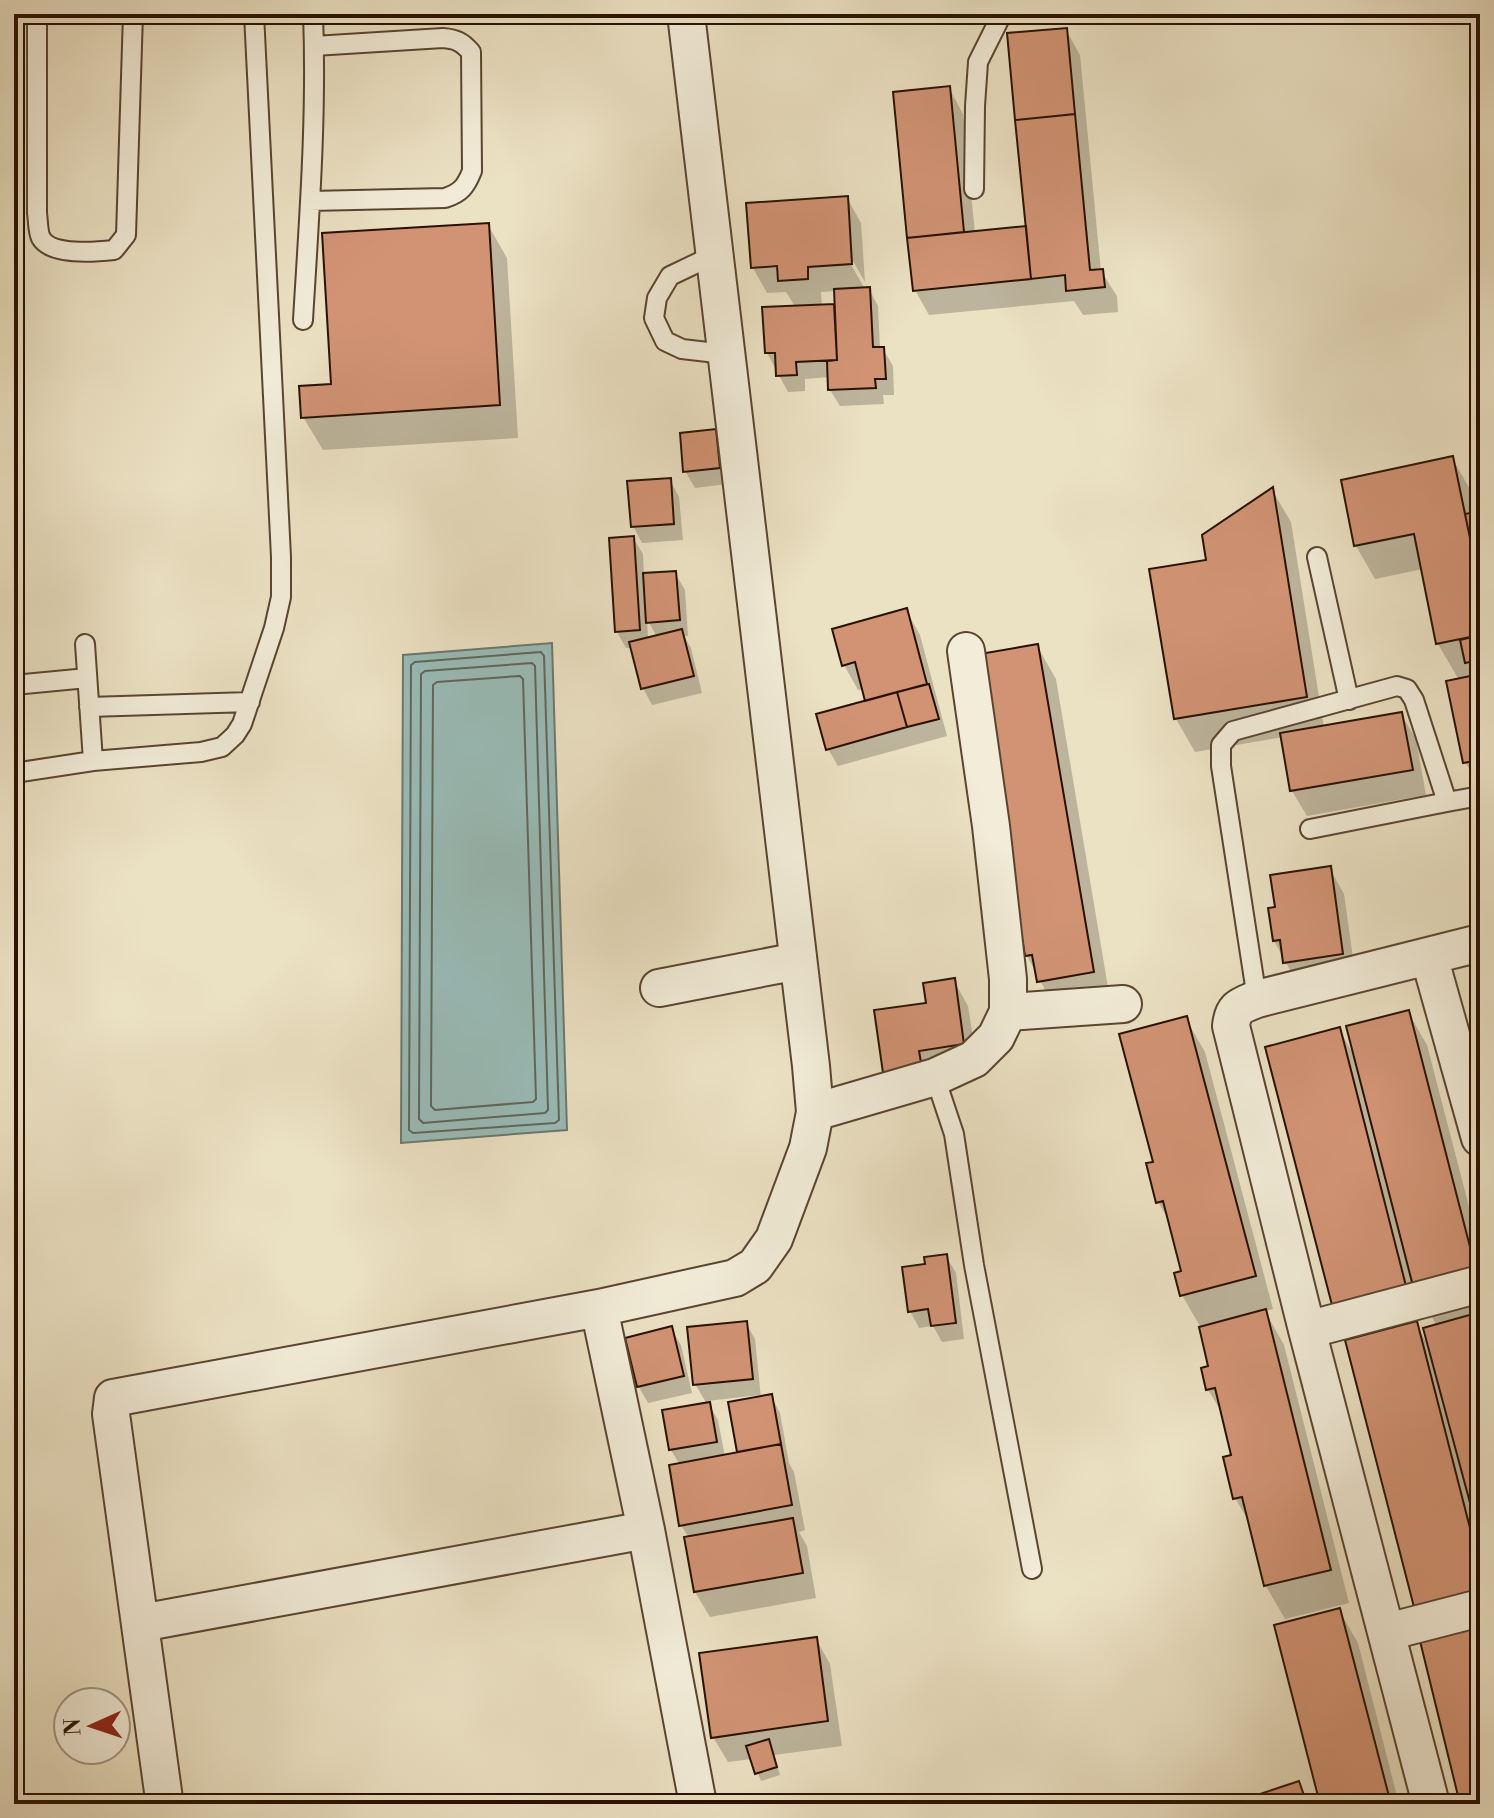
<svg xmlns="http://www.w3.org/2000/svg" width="1494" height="1818" font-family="'Libre Bodoni',serif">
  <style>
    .water { fill: #99bcb8; stroke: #6c786e; stroke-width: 2 }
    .shadow { fill: #0003; fill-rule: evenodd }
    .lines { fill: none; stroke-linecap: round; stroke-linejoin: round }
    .shore { stroke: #61665c; stroke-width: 2 }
    .building { fill: #d19374; stroke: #291100; stroke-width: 2 }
    .service-casing { stroke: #5a4531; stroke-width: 22 }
    .minor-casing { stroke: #5a4531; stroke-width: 40 }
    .service { stroke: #f2ecd8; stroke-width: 18 }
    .minor { stroke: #f2ecd8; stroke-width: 36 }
  </style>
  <rect width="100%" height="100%" fill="#ebe1c3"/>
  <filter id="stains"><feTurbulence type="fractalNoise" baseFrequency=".0025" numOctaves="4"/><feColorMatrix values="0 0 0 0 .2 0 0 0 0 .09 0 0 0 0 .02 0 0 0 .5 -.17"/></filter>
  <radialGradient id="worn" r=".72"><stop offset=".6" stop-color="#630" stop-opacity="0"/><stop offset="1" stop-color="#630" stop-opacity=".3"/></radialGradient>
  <path class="water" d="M552,643L567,1130L401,1143L403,655Z"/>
  <path class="shadow" d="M1066,30L1080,55L1101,271L1117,296L1118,312L1083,315L1074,301L929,315L915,290L895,94L949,88L963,114L975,233L1028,228Z
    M847,198L861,223L865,282L849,254L846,256L865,289H869L878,306L880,349H883L893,366L894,395H883L884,404L840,406L830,390V377L805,379V391L788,392L767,353L796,308L786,292L767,293L753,268ZM836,291V305L822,306L821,292Z
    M488,225L507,258L518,438L323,450L303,417Z
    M715,431L725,448L728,484L695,488L685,471Z
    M1452,458L1471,491L1476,514L1480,513V787L1465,762L1459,680L1438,644L1423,569L1375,579L1356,546L1343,481Z
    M670,480L679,497L683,540L642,543L633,526Z
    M1272,490L1291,522L1324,728L1401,714L1416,739L1426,795L1307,816L1292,791L1283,737L1195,752L1176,719L1208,561Z
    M633,538L643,554L644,575L675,573L685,590L688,636H684L691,648L702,693L652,705L643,688L633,648H626L617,632ZM647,619L657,637L648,639Z
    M906,610L920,635L947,736L838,766L828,749L868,702L864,689L858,690L844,665Z
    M1037,646L1056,679L1111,1005L1058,1014L1027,956L977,656Z
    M1330,869L1344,894L1356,979L1300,988L1274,941L1277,909Z
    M954,981L968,1006L978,1069L900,1098L885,1073L876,1012L928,1005Z
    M1480,996V1014L1476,997Z
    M1408,1012L1427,1045L1480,1249V1804H1462L1354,1339L1334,1304L1339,1029L1356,1059ZM1418,1293L1437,1326L1427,1344L1415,1321L1424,1319Z
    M1186,1019L1205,1052L1273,1309L1265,1311L1284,1345L1349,1603L1285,1619L1266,1586L1251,1525L1235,1498L1234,1457L1224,1416L1208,1390L1203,1369L1211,1368L1201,1328L1182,1295L1184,1273L1171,1224L1158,1202L1156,1163Z
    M946,1256L956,1273L964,1339L942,1342L933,1326L919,1328L910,1311L927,1266Z
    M746,1323L755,1339L761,1398L771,1396L780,1413L789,1463L794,1472L805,1530L799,1532L807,1546L816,1598L710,1617L695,1592L689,1538L681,1525L680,1465L671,1450L707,1404L695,1384ZM760,1395V1398L731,1403L740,1454L725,1457L718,1420L707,1401Z
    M671,1329L681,1345L692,1393L648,1403L639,1387Z
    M1339,1610L1358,1643L1399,1804H1322Z
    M816,1639L830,1664L842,1746L774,1755L780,1775L761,1781L752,1759L728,1762L713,1737Z"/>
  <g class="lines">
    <path class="shore" d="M541,652L544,656L559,1120L555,1123L413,1133L409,1130L411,665L415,662Z
      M532,663L535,666L548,1110L545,1113L423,1123L419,1119L421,674L425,671Z
      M520,676L523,679L536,1099L533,1102L435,1110L431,1106L433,685L437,682Z"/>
  </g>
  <path class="building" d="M1067,28L1075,114L1015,120L1007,33Z
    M950,86L964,232L907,238L893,92Z
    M1075,114L1090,270L1103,269L1105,287L1066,291L1065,275L1031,279L1015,120Z
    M848,196L852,264L808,267V279L778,281L777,266L751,268L746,203Z
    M489,223L500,405L301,418L299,386L331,384L322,233Z
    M1026,226L1031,279L913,291L907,238Z
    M870,287L873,347H884L886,379H875L876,388L828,390L827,361L837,360L834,289Z
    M834,304L837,360L796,362L797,375L776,376L775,353H765L762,307Z
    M716,429L720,468L683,472L680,433Z
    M1453,456L1480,586V635L1436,644L1414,534L1354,546L1341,480Z
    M671,478L674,524L631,527L627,481Z
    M1273,487L1307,697L1174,719L1149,569L1206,560L1202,535Z
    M1480,511V586L1465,514Z
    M634,536L640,630L615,632L609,538Z
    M676,571L680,620L646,623L643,573Z
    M907,608L927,684L865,701L855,662L842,666L832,629Z
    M682,629L694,676L641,689L629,642Z
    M1480,635V660L1465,663L1460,640Z
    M1038,644L1094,972L1037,982L1032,955L1025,956L974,655Z
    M1480,674V760L1463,763L1446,681Z
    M929,684L939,719L907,727L897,692Z
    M897,692L907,727L826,750L816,714Z
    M1402,712L1413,770L1290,791L1280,733Z
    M1331,866L1343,954L1283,963L1280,940L1273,941L1268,908L1275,907L1270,875Z
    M955,978L964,1044L919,1051L922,1068L883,1073L874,1010L926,1003L923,983Z
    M1409,1010L1477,1274L1414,1290L1346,1026Z
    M1187,1016L1256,1276L1180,1296L1174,1273L1181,1271L1163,1201L1156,1203L1146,1163L1153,1162L1119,1034Z
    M1340,1027L1406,1286L1332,1305L1265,1047Z
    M947,1254L956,1323L931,1326L928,1309L908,1312L902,1267L925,1264L924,1257Z
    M1266,1309L1331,1570L1264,1586L1242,1497L1233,1499L1223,1457L1231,1455L1215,1388L1206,1390L1201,1368L1208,1366L1199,1327Z
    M1480,1312V1540L1423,1328Z
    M747,1321L753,1379L693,1385L687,1327Z
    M1417,1321L1480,1567V1590L1414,1607L1345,1340Z
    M672,1326L684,1376L637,1387L625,1338Z
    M772,1394L781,1444L737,1452L728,1402Z
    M710,1402L717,1442L669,1450L662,1410Z
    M781,1444L792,1505L679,1526L669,1465Z
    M793,1518L803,1573L694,1592L684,1537Z
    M1340,1608L1391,1804H1320L1274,1625Z
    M1480,1627V1804H1460L1420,1641Z
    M817,1637L828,1721L711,1738L699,1653Z
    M769,1739L777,1767L755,1774L746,1746Z
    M1299,1781L1307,1804H1230Z"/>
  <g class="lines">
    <defs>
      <path id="service" d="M37,14V213C38,220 38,233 41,238C51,256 96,252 114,250L126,235L133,14
        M974,189L975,106L978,62L1002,14
        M310,201L445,198C461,193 466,186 472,171L471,52C462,42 456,39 443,38L314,46
        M714,255L670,276L657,298L654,318L665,341L682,349L725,354
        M303,320C309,219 317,116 313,14
        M1317,557L1349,700
        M85,644L93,761
        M14,685L87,678
        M89,707L250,702
        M14,773L93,761L201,752L222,747L235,735L242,724L274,628L281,597V557L254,14
        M1310,829L1447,802
        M1257,999L1221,766V745L1233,731L1397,686L1407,689L1414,700L1447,802L1480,796
        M935,1077L954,1134L974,1265L1032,1569"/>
      <path id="minor" d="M1429,956L1480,1138
        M659,988L798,961
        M1008,1012L1123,1004
        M815,1112L935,1077L974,1059L996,1037L1008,1012V979L991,826L966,651
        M599,1308L646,1530L698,1804
        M1307,1330L1480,1284
        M141,1623L646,1530
        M1387,1632L1480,1608
        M164,1799L111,1414L113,1398L599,1308L735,1278L755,1266L774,1239L808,1148L815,1112L811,1066L686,14
        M1431,1804L1307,1330L1231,1026C1233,1007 1240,1006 1257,999L1480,943"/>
    </defs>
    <use href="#service" class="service-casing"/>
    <use href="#minor" class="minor-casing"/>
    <use href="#service" class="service"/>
    <use href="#minor" class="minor"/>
  </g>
  <rect width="1494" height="1818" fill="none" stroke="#ebe1c3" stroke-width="48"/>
  <rect x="16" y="16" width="1462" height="1786" fill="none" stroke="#291100" stroke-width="4"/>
  <rect x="24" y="24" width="1446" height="1770" fill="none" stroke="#291100" stroke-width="2"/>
  <g transform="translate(92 1726) rotate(267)"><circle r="38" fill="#f2ecd8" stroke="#a29482" stroke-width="2"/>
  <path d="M0-6L14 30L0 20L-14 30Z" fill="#8f2418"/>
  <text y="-12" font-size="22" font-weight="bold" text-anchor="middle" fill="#291100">N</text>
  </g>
  <rect width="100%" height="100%" filter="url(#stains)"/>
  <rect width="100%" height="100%" fill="url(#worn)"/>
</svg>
